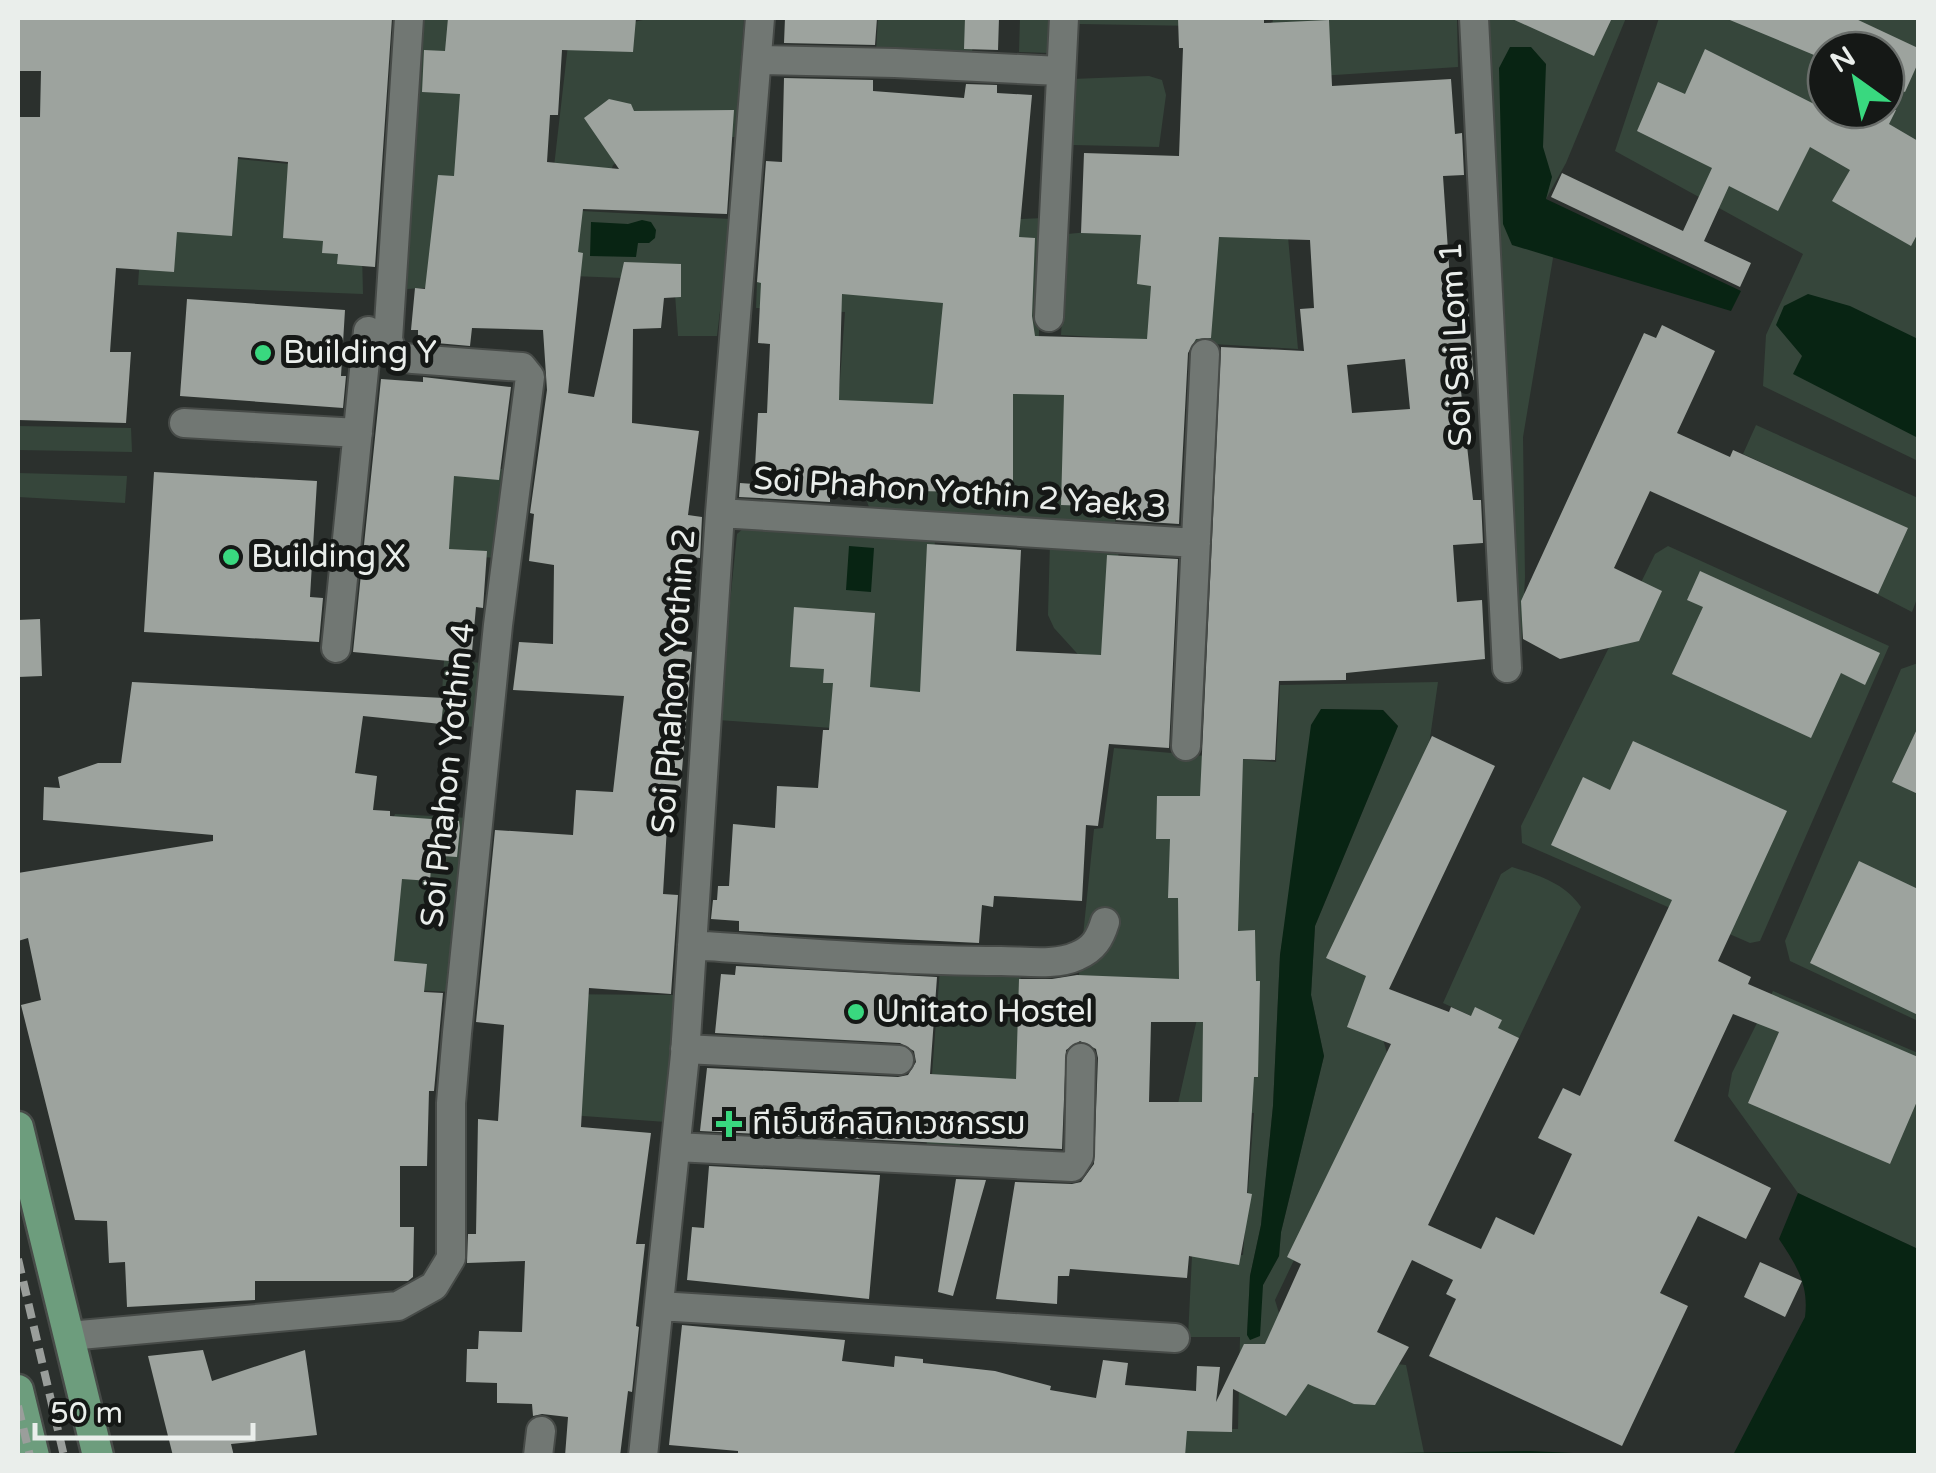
<svg xmlns="http://www.w3.org/2000/svg" width="1936" height="1473" font-family="'Varela Round','Noto Sans Thai',sans-serif">
  <style>
    .green { fill: #36463b; fill-rule: evenodd }
    .water { fill: #082413 }
    .building { fill: #9da39e; fill-rule: evenodd }
    .lines { fill: none; stroke-linecap: round; stroke-linejoin: round }
    .street-casing { stroke: #474b48; stroke-width: 32 }
    .primary-casing { stroke: #474b48; stroke-width: 35 }
    .street { stroke: #717773; stroke-width: 28 }
    .primary { stroke: #6d9d7d; stroke-width: 30 }
    .rail { stroke: #9a9e9b; stroke-width: 8; stroke-dasharray: 15 8; stroke-linecap: butt }
    .poi-dot { fill: #39d87f; stroke: #151816; stroke-width: 4 }
    .labels { text-anchor: middle; dominant-baseline: central; stroke-width: 10; stroke-linejoin: round; paint-order: stroke }
    .street-label { font-size: 32px; fill: #eaeeeb; stroke: #151816 }
    .poi-label { font-size: 32px; fill: #eaeeeb; stroke: #151816; text-anchor: start }
  </style>
  <rect width="100%" height="100%" fill="#2b302d"/>
  <path class="green" d="M422,18H492L485,129L439,287L407,289Z
    M652,18H744L735,137L663,138L613,165L605,190L552,184L569,36Z
    M878,18H974L972,56L876,51Z
    M1020,18H1050L1049,53L1019,52Z
    M1079,18H1198L1199,26L1079,24Z
    M1273,18H1457L1458,67L1273,79L1270,43Z
    M1487,18H1626L1566,163L1546,199L1553,258L1523,437L1525,577L1520,676Z
    M1659,18H1918V461L1763,386L1766,335L1803,254L1615,151ZM1826,50H1886V110H1826Z
    M1149,76L1162,80L1166,95L1159,147L1073,145L1072,79Z
    M147,150L360,171L363,294L138,285Z
    M582,211L731,219L717,336H678L674,280L572,276Z
    M1286,214L1298,349L1061,335L1067,234Z
    M1043,218L1038,360L1119,372L1115,531L869,507L837,420L845,312L756,308L757,282L781,257L853,226Z
    M1756,425L1918,498V596L1912,612L1877,594L1907,528L1743,454Z
    M18,426L131,428L132,452L18,450Z
    M449,467L503,469L498,558L444,555Z
    M18,473L127,476L125,503L18,497Z
    M746,526L935,536L930,735L718,720L737,534Z
    M1050,541L1119,544L1113,660L1084,661L1054,628L1048,615Z
    M1668,546L1889,646L1760,941L1750,943L1522,843L1521,826L1655,554Z
    M444,660L483,663L479,727L440,725Z
    M1918,663V1021L1790,961L1785,941L1901,669Z
    M1438,682L1416,836L1371,998L1389,1060L1275,1300L1291,1353L1406,1365L1424,1453L1181,1455L1182,1428L1238,1429L1240,1337H1188L1192,1256L1243,1255L1254,1113L1177,1108L1199,1010L1077,994L1094,829L1103,828L1114,748L1276,762L1280,685ZM1321,709L1383,710L1398,726L1315,926L1311,995L1324,1056L1281,1232L1279,1256L1263,1285L1247,1335L1250,1276L1261,1225L1273,1106L1280,955Z
    M395,814L469,818L452,992L371,988L369,876Z
    M1512,867C1538,875 1565,883 1581,907L1519,1038L1443,1003L1501,874Z
    M940,969L1021,970L1016,1083L961,1080L960,1155L926,1153Z
    M1773,991L1918,1053V1249L1798,1193L1728,1096L1732,1073Z
    M541,994L680,995L666,1122L542,1113Z"/>
  <path class="water" d="M1510,47H1531L1546,64L1543,147L1552,177L1546,199L1741,291L1731,311L1512,245L1503,224L1499,68Z
    M642,220L651,222L656,230L655,238L649,243H638L636,257L590,256L591,222L628,224Z
    M1808,294L1850,306L1918,339V438L1793,374L1802,356L1776,325L1784,306Z
    M849,546L874,548L871,592L846,590Z
    M1321,709L1383,710L1398,726L1315,926L1311,995L1324,1056L1281,1232L1279,1256L1263,1285L1260,1336L1250,1340L1247,1335L1250,1276L1261,1225L1273,1106L1280,955L1311,725Z
    M1798,1193L1918,1249V1455H1733L1805,1317C1809,1285 1797,1266 1779,1239Z
    M1530,1451L1616,1455H1379L1391,1453Z"/>
  <path class="building" d="M18,18H392L375,267L337,264L338,254L322,253L323,241L283,238L288,162L238,157L232,236L177,232L174,272L116,268L110,352H131L126,423L18,420V117H40L41,71H18Z
    M448,18H636L633,52L562,50L558,115H550L547,162L619,169L584,118L609,99L631,104L634,111L734,110L727,214L583,209L578,252L583,253L568,393L594,397L624,262L681,264V297L664,298L661,328L633,329L632,423L699,431L688,515L702,517L700,558L693,557L683,651L692,652L680,794L669,793L663,894L678,895L671,994L589,988L581,1127L651,1133L636,1244H645L636,1326L639,1327L632,1392L628,1391L620,1456H565L568,1417L542,1414L533,1416L532,1404L497,1403V1383L466,1382L467,1349H478L479,1331L522,1332L525,1261L467,1263L468,1234H476L478,1119L498,1121L504,1025L476,1022L495,830L573,835L576,790L613,792L624,696L513,690L519,642L553,644L554,565L529,561L534,514L530,513L547,390L543,330L472,328L470,346L425,342L426,338L418,337V330H411L415,288L425,289L438,175L454,176L460,94L422,92L424,50L445,51Z
    M785,18H877L875,45L784,43Z
    M965,18H999L998,50L964,49Z
    M1178,18H1264V23L1329,20L1332,86L1451,79L1455,134L1462,133L1464,175L1443,176L1451,295L1467,293L1474,380L1460,382L1473,500H1481L1483,543L1453,545L1457,602L1482,600L1485,659L1346,673V680L1279,681L1275,760L1243,759L1238,931L1255,930L1256,981H1260L1258,1077H1254L1247,1193L1252,1194L1239,1265L1189,1256L1187,1278L1070,1269L1069,1276H1058L1057,1304L996,1299L1015,1182L1072,1184L1081,1182L1094,1164L1098,1058L1096,1049L1080,1041L1066,1050L1062,1149L700,1131L707,1068L898,1077L908,1075L916,1062L914,1051L900,1043L715,1033L721,974L735,975L736,966L937,977L930,1074L1016,1079L1019,979H1052L1077,975L1179,979L1178,898H1168L1170,839H1156L1157,796H1200L1221,347L1304,351L1300,309L1314,308L1310,240L1219,237L1211,338L1196,339L1188,353L1179,524L1116,520L1117,507L1061,505L1064,395L1013,394V493L870,490V494H830V502L739,497L740,483L754,484L758,413H767L770,344L758,343L761,283L757,282L766,161L782,162L784,78L873,80V91L964,98L966,84L997,85V93L1032,95L1019,237L1035,238L1032,316L1035,336L1147,339L1151,286L1137,284L1141,235L1081,233L1084,153L1179,156L1183,48H1179ZM842,294L943,303L933,404L839,400ZM1405,359L1410,409L1352,413L1347,365ZM1151,1022H1203L1202,1102H1149Z
    M1510,18H1612L1594,56Z
    M1725,18H1854L1918,48V63L1905,92L1886,84V50H1826V60Z
    M1705,49L1826,110H1896L1889,124L1918,141V233L1911,246L1832,201L1850,170L1810,147L1778,211L1729,186L1704,241L1751,263L1740,287L1551,197L1562,173L1683,231L1712,168L1637,131L1658,82L1685,94Z
    M187,299L345,310L341,376H346L343,408L180,396Z
    M1662,325L1715,351L1677,433L1730,457L1733,450L1908,528L1878,594L1650,491L1614,568L1662,591L1639,641L1560,659L1523,639L1521,601L1644,333L1656,338Z
    M423,377L511,387L499,480L454,476L449,549L487,551L483,608L476,607L471,663L353,652L381,379L423,382Z
    M154,472L317,481L310,597L323,598L319,642L144,632Z
    M927,544L1021,550L1016,651L1101,655L1107,555L1178,559L1169,748L1109,744L1098,826L1086,825L1082,901L994,896L993,907L982,905L979,943L739,931V921L711,919L713,900H717L718,886H729L733,824L775,828L777,786L818,788L823,730H829L833,683H823L824,669L790,667L794,607L875,613L870,687L920,692Z
    M1700,571L1880,653L1865,685L1841,673L1811,738L1672,674L1703,607L1687,600Z
    M40,619L42,676L18,677V620Z
    M132,682L444,698L441,724L363,716L355,773L377,776L373,810L390,811V816L459,821L460,828L457,857L442,856L441,868H431L430,881L402,879L394,961L427,964L424,992L443,993L434,1091H429L427,1166H400V1227H414L413,1277L408,1281H255V1300L127,1307L125,1262L109,1263L107,1221L75,1220L21,1005L41,1000L28,938L18,941V873L213,841V835L43,820L44,787L60,788L58,777L98,763H121Z
    M1918,727V794L1892,782Z
    M1432,736L1495,766L1389,989L1449,1012L1451,1007L1471,1016L1475,1007L1502,1020L1498,1028L1519,1038L1428,1225L1481,1249L1496,1217L1534,1235L1572,1154L1538,1138L1563,1088L1580,1096L1672,900L1551,845L1583,777L1610,790L1633,741L1787,811L1718,961L1751,977L1748,984L1918,1057V1099L1890,1164L1748,1103L1779,1032L1733,1014L1674,1141L1771,1188L1746,1239L1698,1216L1660,1293L1688,1306L1622,1446L1429,1356L1456,1299L1446,1294L1453,1280L1412,1260L1377,1332L1409,1347L1375,1405L1354,1404L1308,1384L1286,1416L1233,1389L1232,1432L1187,1431L1185,1456H738V1451L669,1445L682,1325L845,1340L842,1361L894,1367L895,1356L923,1359V1363L995,1371L1051,1386L1050,1390L1096,1398L1103,1360L1128,1363L1125,1385L1196,1391L1197,1366L1220,1367L1216,1402L1244,1344H1265L1301,1264L1287,1257L1391,1044L1347,1027L1366,976L1326,958Z
    M1859,861L1918,889V1015L1810,963Z
    M709,1166L880,1175L869,1299L687,1280L692,1227L704,1228Z
    M956,1179L986,1180L953,1296L938,1292Z
    M1760,1262L1802,1281L1785,1317L1744,1297Z
    M203,1350L212,1381L305,1350L317,1435L231,1444L234,1456H173L148,1356Z"/>
  <g class="lines">
    <defs>
      <path id="street" d="M1474,18L1507,668
        M757,60L895,63L1060,71
        M1049,317L1064,18
        M184,423L358,433
        M720,513L1196,543
        M336,648L368,331
        M1186,746L1205,354
        M692,945C795,952 898,961 1001,961C1024,961 1056,966 1077,956C1094,949 1100,938 1105,922
        M685,1049L899,1060
        M676,1147L1072,1167L1079,1156L1081,1058
        M659,1306L1175,1338
        M69,1336L398,1306L434,1286L451,1258V1103L457,1033L498,625L530,377L522,367L413,359C397,357 392,355 388,339L409,18
        M538,1456L541,1431
        M643,1456L685,1055L720,513L760,18"/>
      <path id="primary" d="M18,1127L98,1456
        M18,1390L34,1456"/>
    </defs>
    <use href="#street" class="street-casing"/>
    <use href="#primary" class="primary-casing"/>
    <use href="#street" class="street"/>
    <use href="#primary" class="primary"/>
    <path class="rail" d="M18,1259L64,1456
      M18,1406L30,1456"/>
  </g>
  <g class="poi-dot">
    <circle cx="263" cy="353" r="10"/>
    <circle cx="231" cy="557" r="10"/>
    <circle cx="856" cy="1012" r="10"/>
    <path d="M724 1109h10v10h10v10h-10v10h-10v-10h-10v-10h10z"/>
  </g>
  <g class="labels">
    <g class="street-label">
      <text transform="translate(1456 344) rotate(-93)">Soi Sai Lom 1</text>
      <text transform="translate(960 493) rotate(4)">Soi Phahon Yothin 2 Yaek 3</text>
      <text transform="translate(674 681) rotate(-86)">Soi Phahon Yothin 2</text>
      <text transform="translate(448 775) rotate(-84)">Soi Phahon Yothin 4</text>
    </g>
    <g class="poi-label">
      <text x="283" y="353">Building Y</text>
      <text x="251" y="557">Building X</text>
      <text x="876" y="1012">Unitato Hostel</text>
      <text x="752" y="1124">ทีเอ็นซีคลินิกเวชกรรม</text>
    </g>
  </g>
  <rect width="1936" height="1473" fill="none" stroke="#eaeeeb" stroke-width="40"/>
  <g transform="translate(1856 80) rotate(327)"><circle r="48" fill="#151816" stroke="#6a6e6b" stroke-width="2.5"/>
  <path d="M0-8L18 38L0 25L-18 38Z" fill="#39d87f"/>
  <text y="-15" font-size="28" font-weight="bold" text-anchor="middle" fill="#eaeeeb">N</text>
  </g>
  <path d="M35 1423v15h218v-15" fill="none" stroke="#eaeeeb" stroke-width="5"/>
  <text x="50" y="1423" font-size="30" fill="#eaeeeb" stroke="#151816" stroke-width="8" paint-order="stroke">50 m</text>
</svg>
